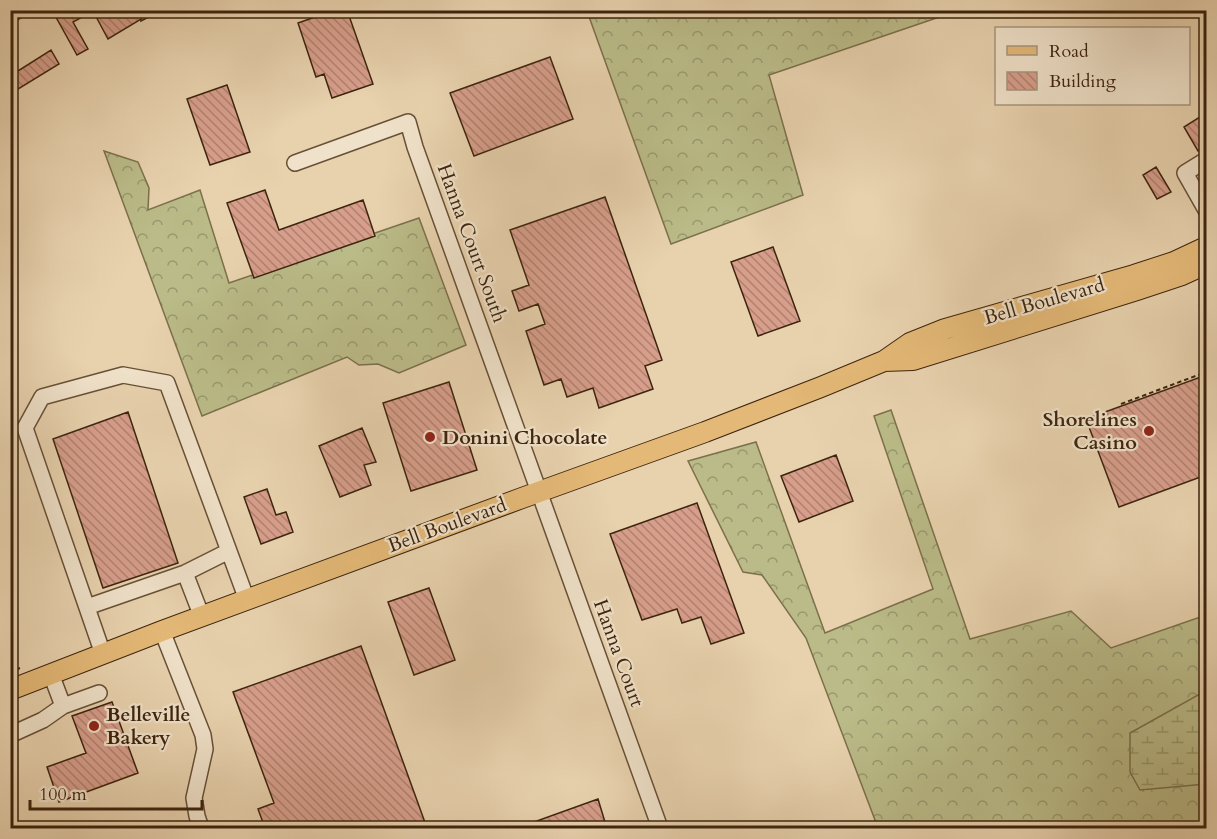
<svg xmlns="http://www.w3.org/2000/svg" width="1217" height="839" font-family="Cardo,serif">
  <style>
    .forest { fill: url(#forest-crowns); stroke: #7c704b; stroke-width: 1.5 }
    .wetland { fill: url(#wetland-marsh); stroke: #7c704b; stroke-width: 1.5 }
    .building { fill: url(#building-back-hatch); stroke: #3d240e; stroke-width: 1.5 }
    .lines { fill: none; stroke-linecap: round; stroke-linejoin: round }
    .minor-casing { stroke: #685036; stroke-width: 18 }
    .major-casing { stroke: #3d240e; stroke-width: 22 }
    .path { stroke: #3d240e; stroke-width: 2; stroke-dasharray: 4.5 3; stroke-linecap: butt }
    .minor { stroke: #f0e2ca; stroke-width: 15 }
    .major { stroke: #e4b977; stroke-width: 20 }
    .poi-dot { fill: #8f2418; stroke: #f0e2ca; stroke-width: 2 }
    .labels { text-anchor: middle; dominant-baseline: central; stroke-width: 4.5; stroke-linejoin: round; paint-order: stroke }
    .street-label { font-size: 20px; fill: #3d240e; stroke: #f0e2ca }
    .poi-label { font-size: 20px; font-weight: bold; fill: #3d240e; stroke: #f0e2ca; text-anchor: start }
  </style>
  <defs>
    <pattern id="forest-crowns" width="20" height="18" patternUnits="userSpaceOnUse" patternTransform="scale(1.5)"><rect width="20" height="18" fill="#babb88"/><path d="M2 6a3 3 0 1 1 6 0M12 15a3 3 0 1 1 6 0" fill="none" stroke="#98986e"/></pattern>
    <pattern id="wetland-marsh" width="20" height="14" patternUnits="userSpaceOnUse" patternTransform="scale(1.5)"><rect width="20" height="14" fill="#babb88"/><path d="M1 5h8M5 5V1M11 12h8M15 12V8" fill="none" stroke="#98986e"/></pattern>
    <pattern id="building-back-hatch" width="6" height="6" patternUnits="userSpaceOnUse" patternTransform="scale(1.5)"><rect width="6" height="6" fill="#d79e8b"/><path d="M-1 5l2 2M0 0l6 6M5-1l2 2" fill="none" stroke="#b08170"/></pattern>
  </defs>
  <rect width="100%" height="100%" fill="#e8d2ae"/>
  <filter id="stains"><feTurbulence type="fractalNoise" baseFrequency=".00333" numOctaves="4"/><feColorMatrix values="0 0 0 0 .2 0 0 0 0 .09 0 0 0 0 .02 0 0 0 .5 -.17"/></filter>
  <radialGradient id="worn" r=".72"><stop offset=".6" stop-color="#630" stop-opacity="0"/><stop offset="1" stop-color="#630" stop-opacity=".3"/></radialGradient>
  <path class="forest" d="M587,11V10L957,11L769,75L803,195L671,244Z
    M104,151L138,162L149,188L148,210L200,190L229,283L419,218L466,345L399,373L378,364L359,365L347,357L202,416Z
    M891,410L970,639L1071,611L1111,648L1206,615V828H878L806,638L762,575L743,572L688,461L756,442L825,633L933,589L874,416Z"/>
  <path class="wetland" d="M1198,695L1206,697V784L1140,790L1130,772V733Z"/>
  <path class="building" d="M52,10H162L141,21V19L108,39L93,11L73,22L88,49L77,55Z
    M335,10H347L373,84L332,98L324,74L316,77L298,23Z
    M51,50L59,64L10,94V76Z
    M550,57L573,119L474,156L450,93Z
    M227,85L250,152L210,165L187,99Z
    M1206,113V146L1198,151L1184,127Z
    M1156,167L1171,192L1157,199L1143,175Z
    M265,190L279,230L363,200L375,236L254,278L227,203Z
    M605,197L662,360L645,366L653,389L599,408L593,388L567,397L561,379L544,385L526,331L545,324L538,304L519,311L512,291L529,285L510,230Z
    M773,247L800,321L758,336L731,262Z
    M1206,375V475L1119,507L1086,419Z
    M449,382L477,470L411,491L383,403Z
    M128,412L178,563L103,588L53,439Z
    M362,428L376,462L364,465L371,485L340,497L319,446Z
    M836,455L853,501L799,522L781,476Z
    M267,489L276,515L286,512L293,532L261,544L244,497Z
    M697,503L744,633L711,644L701,617L682,623L677,609L642,620L610,534Z
    M429,588L455,660L414,675L388,602Z
    M361,646L427,828H265L258,809L274,803L233,692Z
    M112,702L138,773L59,802L47,767L86,753L72,716Z
    M598,799L605,822L594,826L595,828H520V827Z"/>
  <g class="lines">
    <defs>
      <path id="minor" d="M10,15L18,10
        M1206,160L1185,173L1206,210
        M295,163L408,122L415,147L660,828
        M185,573L202,617
        M87,607L185,573L229,551
        M162,631L203,735L205,749L194,798L197,816L201,828
        M103,654L25,428L42,397L123,375L167,383L247,600
        M51,674L63,706
        M10,735L43,720L63,706L99,693"/>
      <path id="major" d="M884,361L913,360L1137,290L1182,275L1206,264
        M10,690L162,631L522,498L705,432L821,387L884,361L910,343L945,329L1134,275L1174,262L1206,247"/>
    </defs>
    <use href="#minor" class="minor-casing"/>
    <use href="#major" class="major-casing"/>
    <path class="path" d="M1121,404L1206,372
      M10,672L20,668"/>
    <use href="#minor" class="minor"/>
    <use href="#major" class="major"/>
  </g>
  <g class="poi-dot">
    <circle cx="1149" cy="431" r="6"/>
    <circle cx="430" cy="437" r="6"/>
    <circle cx="94" cy="726" r="6"/>
  </g>
  <g class="labels">
    <g class="street-label">
      <text transform="translate(472 243) rotate(70)">Hanna Court South</text>
      <text transform="translate(1044 301) rotate(-16)">Bell Boulevard</text>
      <text transform="translate(447 525) rotate(-20)">Bell Boulevard</text>
      <text transform="translate(619 653) rotate(70)">Hanna Court</text>
    </g>
    <g class="poi-label">
      <text x="1137" y="419" text-anchor="end">Shorelines<tspan x="1137" dy="23">Casino</tspan></text>
      <text x="442" y="437">Donini Chocolate</text>
      <text x="106" y="714">Belleville<tspan x="106" dy="23">Bakery</tspan></text>
    </g>
  </g>
  <rect width="1217" height="839" fill="none" stroke="#e8d2ae" stroke-width="36"/>
  <rect x="12" y="12" width="1193" height="815" fill="none" stroke="#3d240e" stroke-width="3"/>
  <rect x="18" y="18" width="1181" height="803" fill="none" stroke="#3d240e" stroke-width="1.5"/>
  <rect x="995" y="27" width="195" height="78" fill="#f0e2ca" stroke="#a8967f" stroke-width="1.5"/>
  <rect x="1007" y="46" width="30" height="9" fill="#e4b977" stroke="#a8967f" stroke-width="1.5"/>
  <text x="1049" y="57" font-size="18" fill="#3d240e">Road</text>
  <rect x="1007" y="72" width="30" height="18" fill="url(#building-back-hatch)" stroke="#a8967f" stroke-width="1.5"/>
  <text x="1049" y="87" font-size="18" fill="#3d240e">Building</text>
  <path d="M30 800v9h172v-9" fill="none" stroke="#3d240e" stroke-width="3"/>
  <text x="39" y="800" font-size="18" fill="#3d240e" stroke="#f0e2ca" stroke-width="4.5" paint-order="stroke">100 m</text>
  <rect width="100%" height="100%" filter="url(#stains)"/>
  <rect width="100%" height="100%" fill="url(#worn)"/>
</svg>
